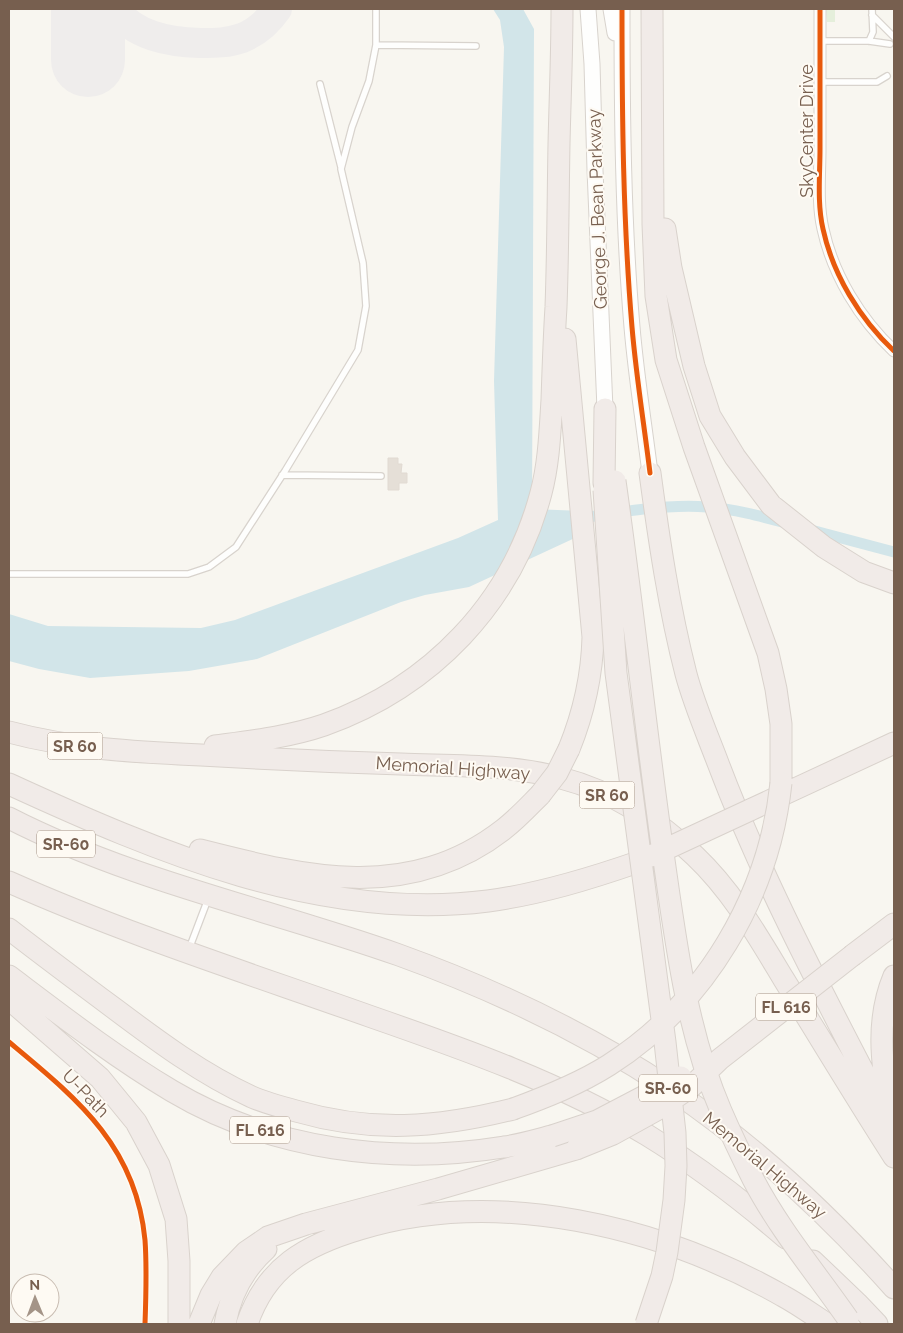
<svg xmlns="http://www.w3.org/2000/svg" width="903" height="1333" font-family="Raleway,sans-serif">
  <style>
    .green { fill: #e5efdb }
    .water { fill: #d2e5e9 }
    .lines { fill: none; stroke-linecap: round; stroke-linejoin: round }
    .canal { stroke: #d2e5e9; stroke-width: 11 }
    .taxiway { stroke: #efedec; stroke-width: 30 }
    .runway { stroke: #efedec; stroke-width: 74 }
    .building { fill: #e5dfd7; stroke: #e1dad2 }
    .service-casing { stroke: #d8d3cd; stroke-width: 8 }
    .minor-casing { stroke: #d8d3cd; stroke-width: 13 }
    .tertiary-casing { stroke: #d8d3cd; stroke-width: 17 }
    .motorway-casing { stroke: #d9d2cc; stroke-width: 23 }
    .service { stroke: #fefefd; stroke-width: 5.5 }
    .minor { stroke: #fefefd; stroke-width: 11 }
    .tertiary { stroke: #fefefd; stroke-width: 15 }
    .motorway { stroke: #f1ebe8; stroke-width: 21 }
    .motorway-bridge-casing { stroke: #d9d2cc; stroke-width: 23; stroke-linecap: butt }
    .motorway-bridge { stroke: #f1ebe8; stroke-width: 21 }
    .cycleway-casing { stroke: #fefaf3; stroke-width: 8 }
    .cycleway { stroke: #e8590c; stroke-width: 5 }
    .labels { text-anchor: middle; dominant-baseline: central; stroke-width: 4; stroke-linejoin: round; paint-order: stroke }
    .shield { fill: #fefaf3; stroke: #a08e80; stroke-width: 1 }
    .shield-label { font-size: 16px; font-weight: bold; fill: #775f4f }
    .street-label { font-size: 18px; fill: #775f4f; stroke: #fefaf3 }
  </style>
  <rect width="100%" height="100%" fill="#f8f6f0"/>
  <path class="green" d="M826,9H835V22H827Z"/>
  <path class="water" d="M493,9H523L534,29L532,509L583,511L577,537L469,587L425,595L401,602L257,659L189,671L90,678L39,669L9,661V614L48,626L201,628L235,620L458,538L498,520L494,381L504,47L500,20Z"/>
  <g class="lines">
    <path class="canal" d="M577,519C619,512 666,504 707,507C734,509 760,516 786,523
      M811,530L894,552"/>
    <path class="taxiway" d="M114,9C135,36 168,42 200,43C215,43 228,43 242,38C257,32 268,22 277,9"/>
    <path class="runway" d="M88,60V9"/>
  </g>
  <path class="building" d="M388,458H398V464H402L401,473H407V483H399V490H388Z"/>
  <g class="lines">
    <defs>
      <path id="service" d="M872,15L894,37
        M820,41H869L890,44
        M869,41L873,32L872,9
        M376,45L476,46
        M820,82H877L887,76
        M320,84L341,167
        M282,475L381,476
        M9,574H188L209,567L236,547L285,471L358,350L366,306L363,263L341,169L352,127L369,81L376,45V9
        M189,949L208,899"/>
      <path id="minor" d="M820,9C820,56 820,102 820,149C820,175 817,203 823,229C833,275 860,319 894,351"/>
      <path id="tertiary" d="M588,9L592,64L595,170L605,409
        M611,9L615,33
        M622,9C622,115 623,221 632,327C636,375 644,424 650,473"/>
      <path id="motorway" d="M652,9L653,224L656,296L666,360L694,447L768,653L776,689L781,724V783
        M665,229L671,268L694,366L710,416L735,457L771,505L824,547L864,572L894,583
        M565,339L593,637C592,677 584,712 569,749
        M650,473C659,540 669,608 686,674C694,704 707,734 718,763C766,890 832,1010 894,1131
        M604,483L605,409
        M9,732C72,749 136,752 201,755C268,759 334,762 401,764C454,766 509,764 561,778C611,791 658,820 695,856C732,891 757,935 783,978C820,1038 856,1098 894,1157
        M215,746C252,741 289,737 324,725C431,687 512,603 541,493C549,463 550,431 552,400C553,369 554,338 556,307C558,253 558,198 559,144C560,99 562,54 562,9
        M9,784C157,852 322,922 488,901C540,894 589,879 638,862
        M750,810L894,743
        M9,818C132,881 269,909 399,955C493,989 586,1033 669,1088C753,1144 827,1213 894,1288
        M200,850C306,877 409,903 504,829C517,819 528,807 540,795
        M9,882C126,934 248,973 369,1016C464,1049 561,1083 647,1135C696,1165 743,1201 786,1238
        M9,929C44,956 80,983 115,1009C159,1042 202,1074 252,1097C266,1103 281,1107 296,1111C372,1133 437,1128 513,1109
        M853,955L894,924
        M9,976C62,1016 115,1057 172,1091C271,1150 392,1165 504,1147C520,1145 536,1140 552,1136
        M9,999L100,1078L136,1122L159,1165L176,1219L179,1261V1324
        M890,1107C881,1063 876,1019 894,976
        M813,1261L857,1303L877,1324
        M199,1324L211,1295L222,1277L246,1252L268,1237L306,1224L438,1189L576,1149
        M225,1324C230,1296 244,1269 266,1249
        M247,1324C266,1267 306,1245 360,1229C498,1187 660,1226 783,1296C798,1304 813,1315 827,1324"/>
    </defs>
    <use href="#service" class="service-casing"/>
    <use href="#minor" class="minor-casing"/>
    <use href="#tertiary" class="tertiary-casing"/>
    <use href="#motorway" class="motorway-casing"/>
    <use href="#service" class="service"/>
    <use href="#minor" class="minor"/>
    <use href="#tertiary" class="tertiary"/>
    <use href="#motorway" class="motorway"/>
    <defs>
      <path id="motorway-bridge" d="M615,481C633,607 646,734 664,860C676,944 687,1032 721,1111C731,1134 742,1157 753,1179C779,1229 816,1273 848,1319
        M604,490L616,673L665,1042L675,1133L676,1166L674,1200L667,1252L662,1276L646,1324
        M540,795L557,773L569,749
        M651,856L750,810
        M513,1109C546,1097 579,1084 609,1065C706,1003 769,896 781,783
        M552,1136L597,1121L681,1077
        M576,1149L613,1134L660,1108L692,1086L720,1059L853,955"/>
    </defs>
    <use href="#motorway-bridge" class="motorway-bridge-casing"/>
    <use href="#motorway-bridge" class="motorway-bridge"/>
    <defs>
      <path id="cycleway" d="M622,9C622,115 623,221 632,327C636,375 644,424 650,473
        M820,9C820,56 820,102 820,149C820,175 817,203 823,229C833,275 860,319 894,351
        M9,1042C76,1098 136,1145 145,1240C147,1268 146,1296 145,1324"/>
    </defs>
    <use href="#cycleway" class="cycleway-casing"/>
    <use href="#cycleway" class="cycleway"/>
  </g>
  <g class="labels">
    <g class="shield">
      <rect x="47.5" y="732.5" width="55" height="27" rx="4"/>
      <rect x="579.5" y="781.5" width="55" height="27" rx="4"/>
      <rect x="37" y="830.5" width="58" height="27" rx="4"/>
      <rect x="756" y="993.5" width="60" height="27" rx="4"/>
      <rect x="639" y="1074.5" width="58" height="27" rx="4"/>
      <rect x="230" y="1116.5" width="60" height="27" rx="4"/>
    </g>
    <g class="shield-label">
      <text x="75" y="746">SR 60</text>
      <text x="607" y="795">SR 60</text>
      <text x="66" y="844">SR-60</text>
      <text x="786" y="1007">FL 616</text>
      <text x="668" y="1088">SR-60</text>
      <text x="260" y="1130">FL 616</text>
    </g>
    <g class="street-label">
      <text transform="translate(806 131) rotate(-90)">SkyCenter Drive</text>
      <text transform="translate(597 209) rotate(-92)">George J. Bean Parkway</text>
      <text transform="translate(453 768) rotate(4)">Memorial Highway</text>
      <text transform="translate(86 1093) rotate(46)">U-Path</text>
      <text transform="translate(765 1165) rotate(40)">Memorial Highway</text>
    </g>
  </g>
  <rect width="903" height="1333" fill="none" stroke="#775f4f" stroke-width="20"/>
  <g transform="translate(35 1298) rotate(359)"><circle r="24" fill="#fefaf3" stroke="#c8bcb1"/>
  <path d="M0-4L9 19L0 12L-9 19Z" fill="#a49487"/>
  <text y="-8" font-size="14" font-weight="bold" text-anchor="middle" fill="#775f4f">N</text>
  </g>
</svg>
